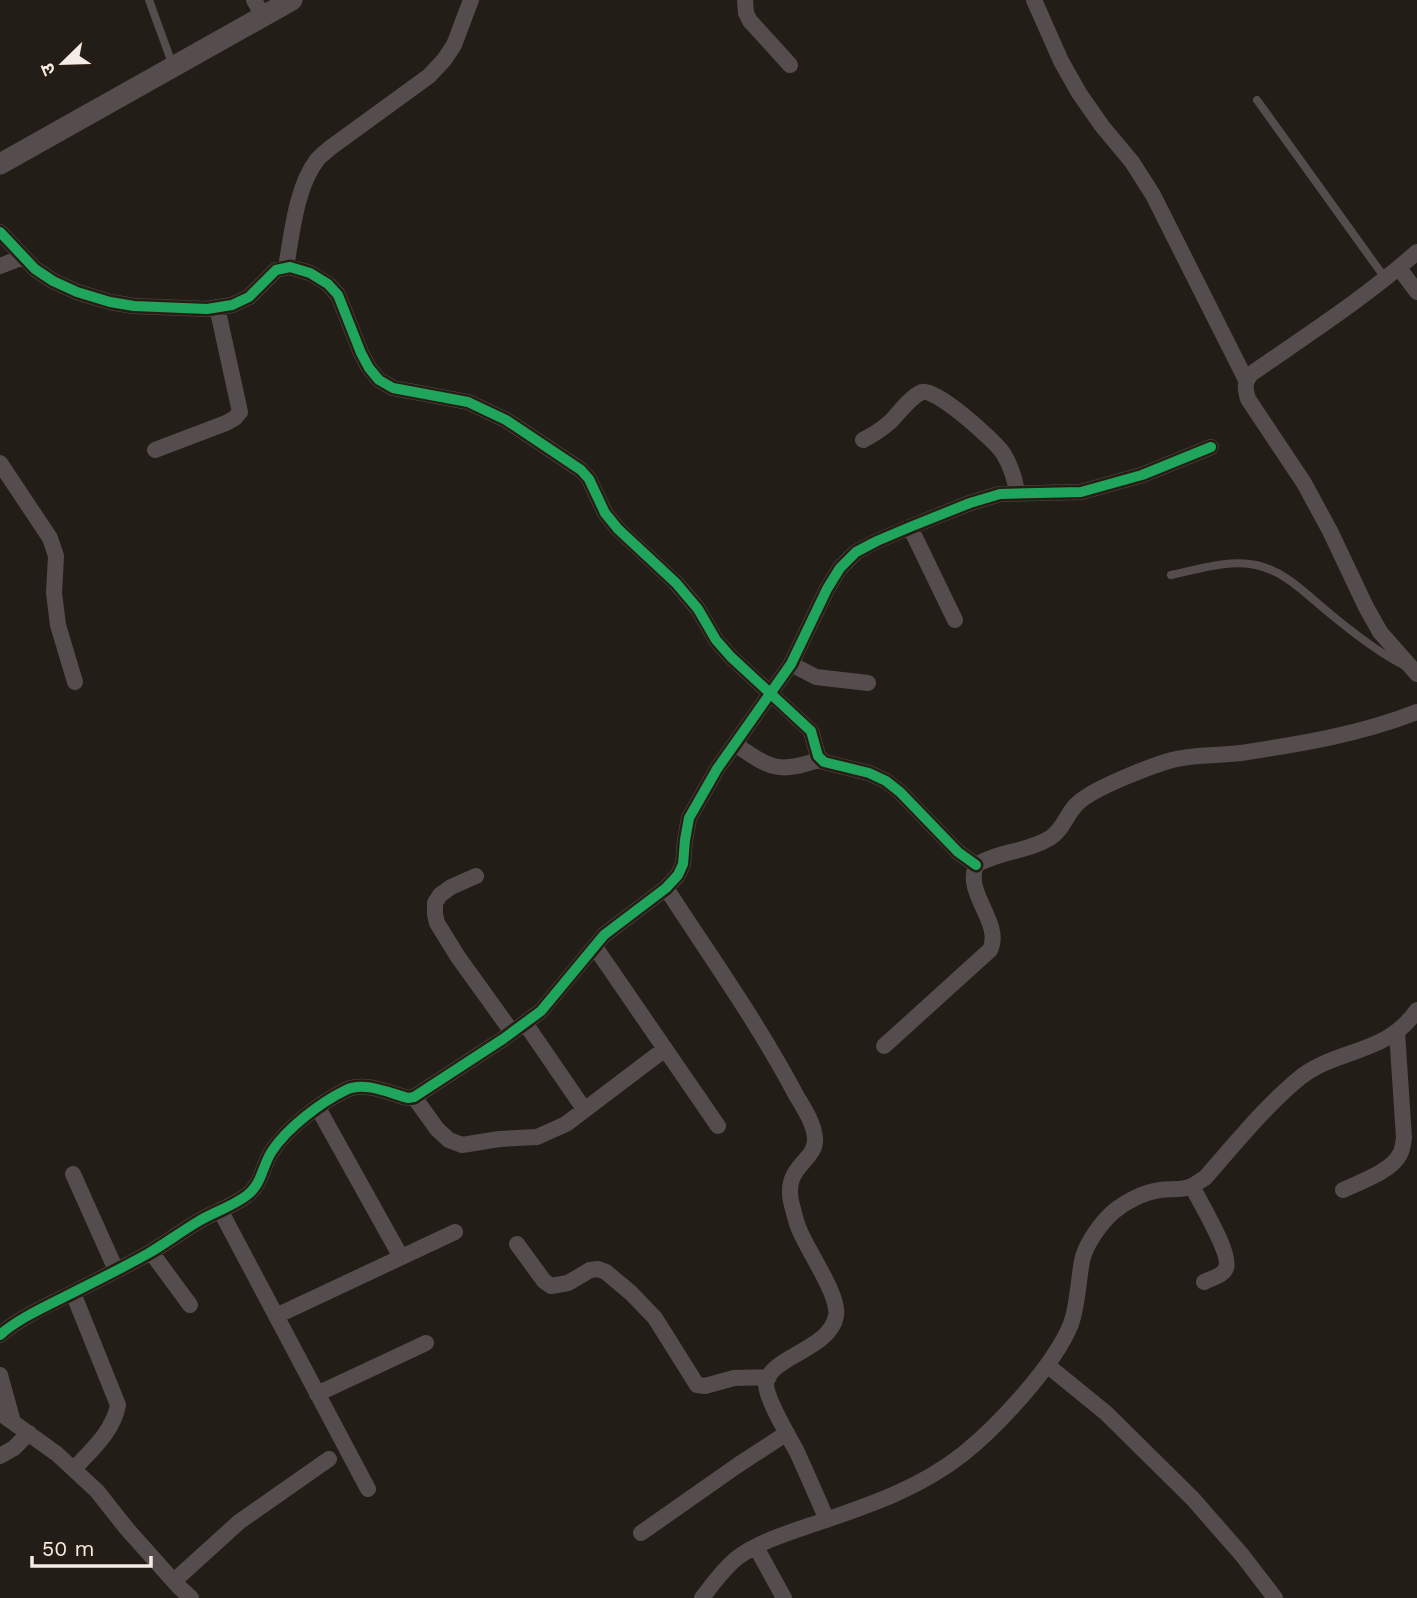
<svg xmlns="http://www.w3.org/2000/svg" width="1417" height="1598" font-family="'Work Sans','Noto Sans Devanagari',sans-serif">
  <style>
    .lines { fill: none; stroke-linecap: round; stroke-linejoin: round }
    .service { stroke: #554d4d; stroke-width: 8 }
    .minor { stroke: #554d4d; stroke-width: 16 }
    .tertiary { stroke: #554d4d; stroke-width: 21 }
    .cycleway-casing { stroke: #281d13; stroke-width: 15 }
    .cycleway { stroke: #20a55d; stroke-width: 10 }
  </style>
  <rect width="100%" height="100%" fill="#231d18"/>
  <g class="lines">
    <path class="service" d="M149,0L173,66
      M1257,100L1385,278
      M1171,575C1197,570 1229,559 1256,565C1285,571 1307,595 1328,612C1352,632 1376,651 1403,665"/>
    <path class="minor" d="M254,0L263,16
      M745,0L746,13L750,21L790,65
      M1034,0L1061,61L1079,93L1102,126L1132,162L1153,195L1246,380
      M0,232L35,269L53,281L77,292L110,302L134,306L207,309L232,305L249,297L276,270L290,267L310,273L328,284L338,295L361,353L369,368L379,380L393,388L468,402L506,420L581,470L589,479L605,513L618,529L676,583L698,609L716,640L731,657L811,731L818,756L824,762L869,773L886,781L900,792L958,852L976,865
      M1417,252C1366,297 1307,335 1251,374C1244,382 1245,389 1248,399L1304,483L1330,531L1366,607L1380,632L1417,674
      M0,266L23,257
      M286,267C292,234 296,187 317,160C321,155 326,152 330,148L429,76L444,60L454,45L471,0
      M1399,268L1417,292
      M863,440C873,435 882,429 890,422C899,413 910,397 922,392C935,387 994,440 1003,453C1011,466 1015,478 1017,493
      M155,450L226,423L235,418L240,412L217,307
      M0,463L50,538L56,556L54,593L58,625L75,682
      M910,527L955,620
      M791,664L816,677L868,683
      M735,744C771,769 778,774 821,759
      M476,876L451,887L440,895L435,903V914L437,923L458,957L512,1032
      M666,888C710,956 758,1023 796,1095C803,1107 814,1123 815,1138C817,1163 779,1165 793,1209C795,1216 796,1223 799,1229C807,1250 840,1296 836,1316C830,1350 768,1357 766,1384C766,1399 789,1437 797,1452C807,1474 817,1497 827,1520
      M595,947L718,1126
      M525,1023L584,1109
      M884,1046L990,950C1003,923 964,894 976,865C999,851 1027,852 1050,838C1063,830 1066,815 1076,805C1090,789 1151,766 1172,760C1195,754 1218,756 1241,753C1300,744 1362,734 1417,712
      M414,1097L437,1129L449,1140L462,1145L499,1139L537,1137L566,1124L665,1049
      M318,1108L401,1257
      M73,1174L116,1270
      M1192,1186C1199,1201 1232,1254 1226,1268C1223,1276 1212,1278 1204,1282
      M1343,1190C1360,1182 1392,1171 1400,1154C1403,1149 1403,1143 1404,1138L1397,1032
      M220,1210L368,1489
      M517,1244L544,1281L551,1286L568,1283L590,1270L598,1269L606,1272L631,1293L655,1318L697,1385L705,1386L734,1378L769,1377
      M151,1252L190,1305
      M73,1293L118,1405C113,1432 91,1450 74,1469
      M276,1316L455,1232
      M0,1335C18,1318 55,1302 78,1290C102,1278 126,1266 149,1253C166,1243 182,1231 199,1221C214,1212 231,1207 246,1196C262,1185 262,1166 272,1151C287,1128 321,1102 346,1090C364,1081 389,1093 408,1098L414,1097L503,1039L541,1011L604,935L666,888L678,875L683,864L685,840L689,818L717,769L791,664L827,589L840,568L856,552L877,541L910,527L970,503L1000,494L1081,492L1142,475L1211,447
      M1047,1365L1106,1413L1193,1499L1242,1555L1275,1598
      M0,1375L13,1422
      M317,1394L426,1343
      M0,1413L57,1454L97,1491L127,1529L178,1586L191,1598
      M0,1456L14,1448L29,1433
      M641,1533L738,1465L787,1433
      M756,1547L784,1598
      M174,1581L239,1522L329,1459
      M702,1598C713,1584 723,1569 737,1558C759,1541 794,1531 820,1522C870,1505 920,1488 963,1454C998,1426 1054,1366 1071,1324C1078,1304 1078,1282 1082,1261C1085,1245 1100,1224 1113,1212C1125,1202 1144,1192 1160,1190C1170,1188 1182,1191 1192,1186C1196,1184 1201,1180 1205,1178C1234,1145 1268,1103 1302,1076C1340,1048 1387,1054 1417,1010"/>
    <path class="tertiary" d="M0,164L292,0"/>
    <defs>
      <path id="cycleway" d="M0,232L35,269L53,281L77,292L110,302L134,306L207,309L232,305L249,297L276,270L290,267L310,273L328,284L338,295L361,353L369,368L379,380L393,388L468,402L506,420L581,470L589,479L605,513L618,529L676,583L698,609L716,640L731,657L811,731L818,756L824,762L869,773L886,781L900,792L958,852L976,865
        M0,1335C18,1318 55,1302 78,1290C102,1278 126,1266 149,1253C166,1243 182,1231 199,1221C214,1212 231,1207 246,1196C262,1185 262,1166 272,1151C287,1128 321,1102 346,1090C364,1081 389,1093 408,1098L414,1097L503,1039L541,1011L604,935L666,888L678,875L683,864L685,840L689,818L717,769L791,664L827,589L840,568L856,552L877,541L910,527L970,503L1000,494L1081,492L1142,475L1211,447"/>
    </defs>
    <use href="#cycleway" class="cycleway-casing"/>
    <use href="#cycleway" class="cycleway"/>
  </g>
  <g transform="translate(63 63) rotate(247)" stroke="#281d13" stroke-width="5" paint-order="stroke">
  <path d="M0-5L12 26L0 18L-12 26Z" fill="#f4ece5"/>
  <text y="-10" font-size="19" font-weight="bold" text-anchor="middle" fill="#f4ece5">उ</text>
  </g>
  <path d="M32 1556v10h119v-10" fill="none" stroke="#f4ece5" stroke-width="3.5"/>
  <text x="42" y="1556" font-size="21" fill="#f4ece5" stroke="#281d13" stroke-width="5" paint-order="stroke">50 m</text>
</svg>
